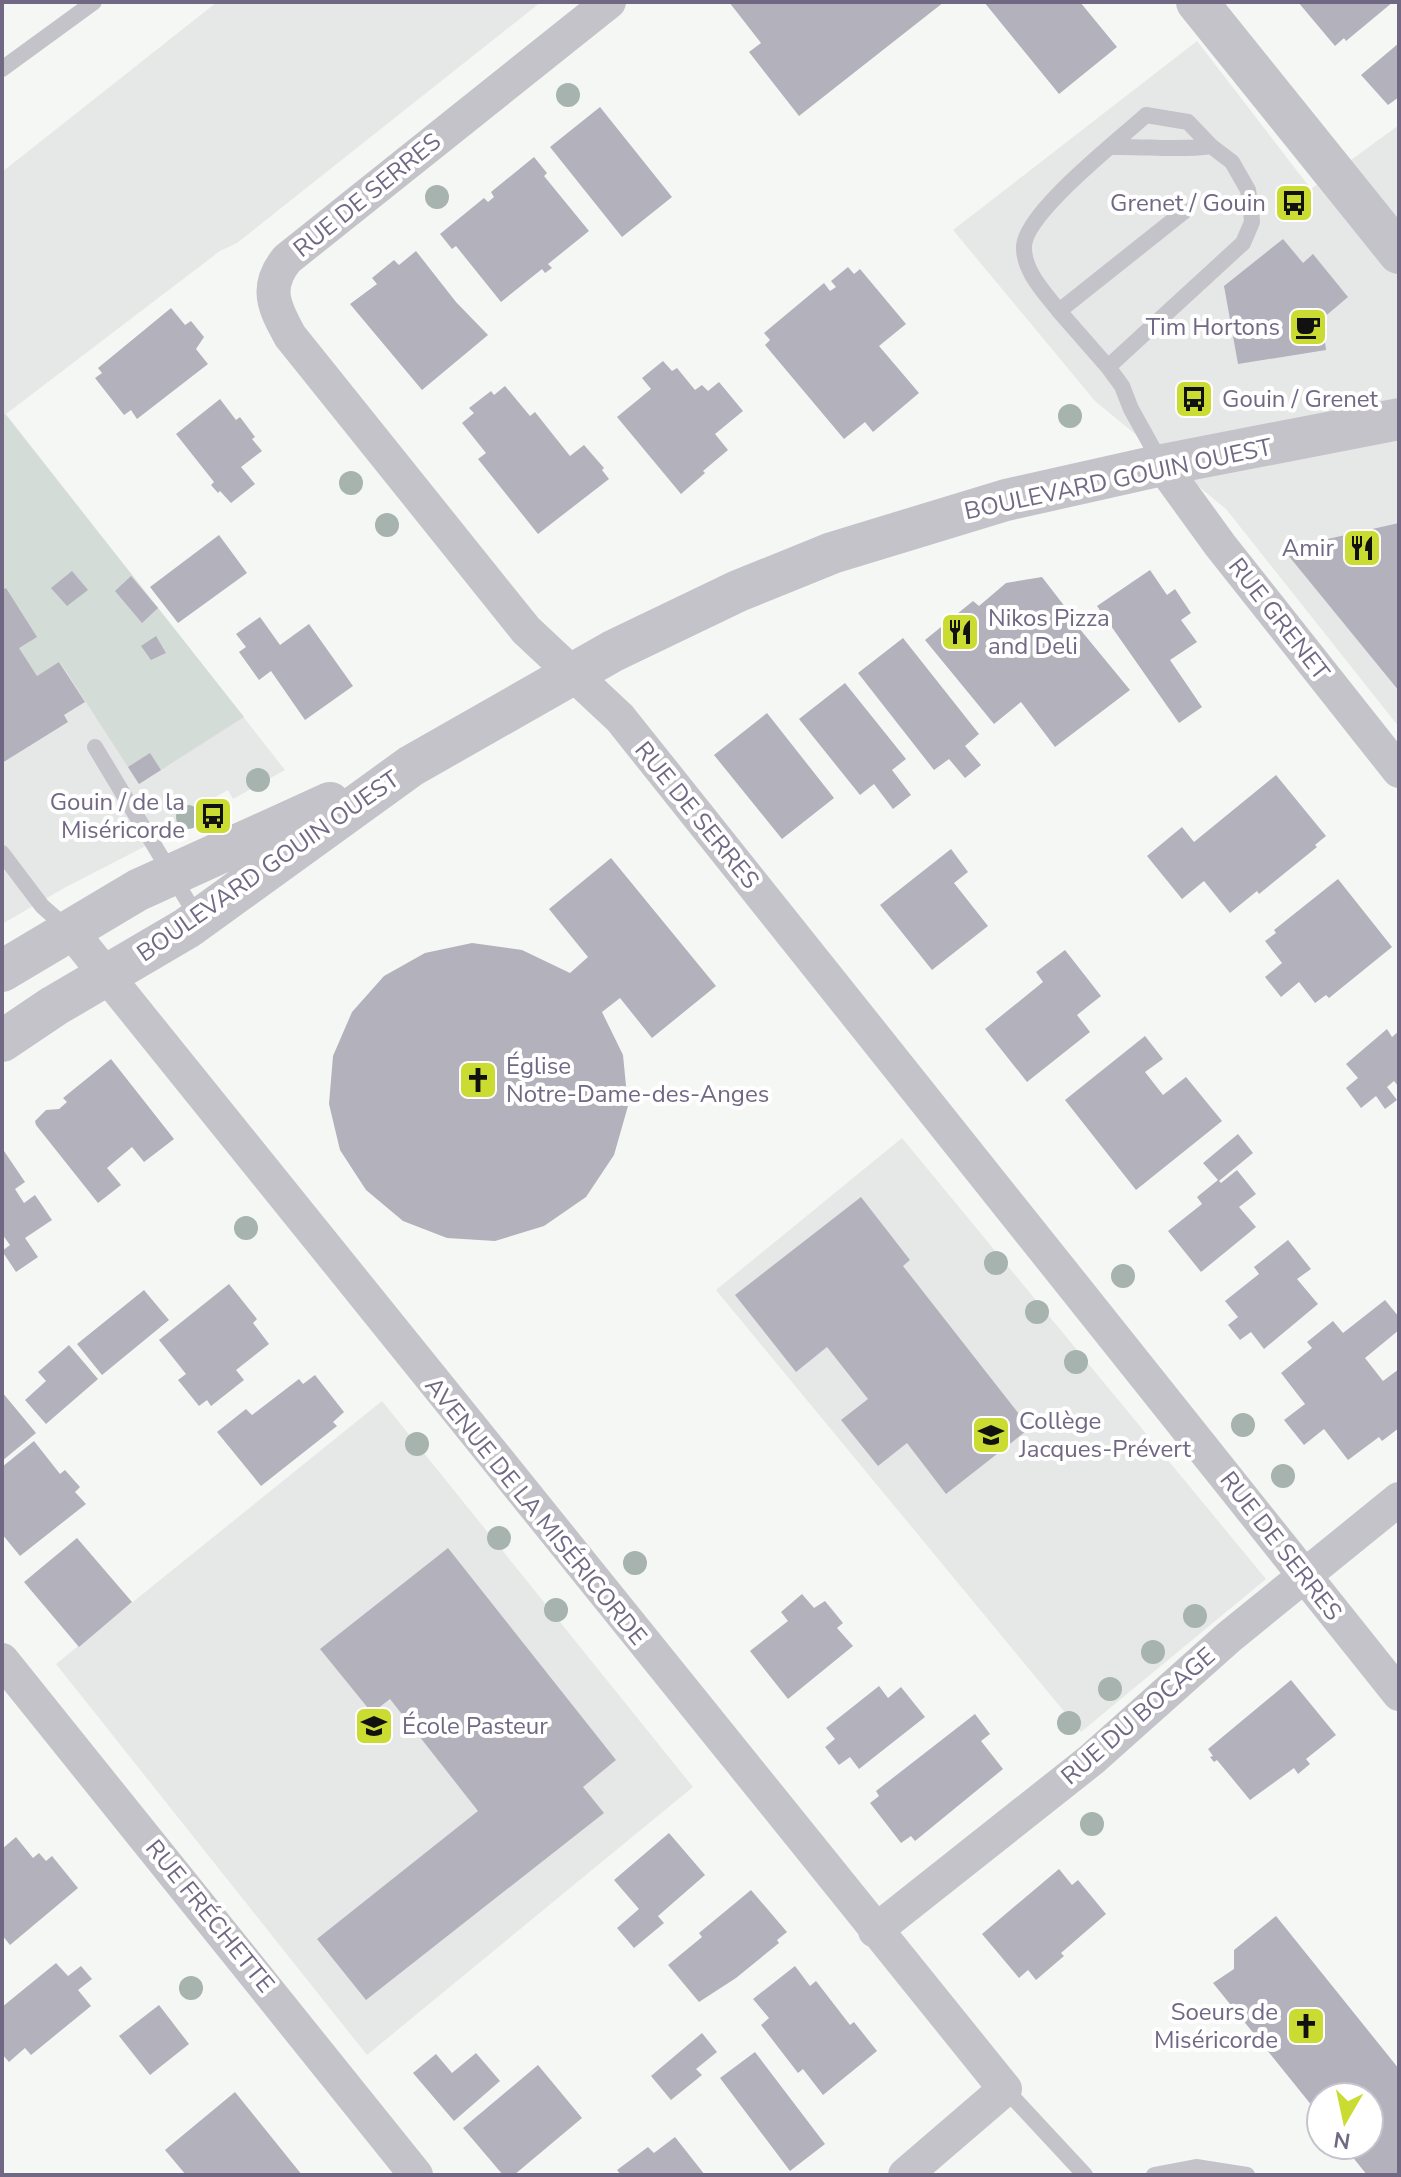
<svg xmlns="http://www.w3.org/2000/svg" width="1401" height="2177" font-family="'Nunito Sans',sans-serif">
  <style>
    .built { fill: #e6e8e8 }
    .green { fill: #d4dcd8 }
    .building { fill: #b3b1bc }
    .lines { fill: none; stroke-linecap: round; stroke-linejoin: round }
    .service { stroke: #c5c3ca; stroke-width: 16 }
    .minor { stroke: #c5c3ca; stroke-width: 34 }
    .tertiary { stroke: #c5c3ca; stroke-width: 42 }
    .tree { fill: #a6b3ae }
    .labels { text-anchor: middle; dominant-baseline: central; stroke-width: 8; stroke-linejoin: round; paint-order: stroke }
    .street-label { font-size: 24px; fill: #716884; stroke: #fff }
    .poi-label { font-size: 24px; fill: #716884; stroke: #fff; text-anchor: end }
  </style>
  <rect width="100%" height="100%" fill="#f5f7f4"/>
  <path class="built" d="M217,2H541L237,243L220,251L6,414L285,770L233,799L228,790L203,804L208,814L66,887L2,924V172Z
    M1197,41L1311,189L1399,125V727L1226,509L1095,401L953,230Z
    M902,1138L1266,1579L1081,1732L716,1290Z
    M382,1401L693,1787L367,2055L56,1664Z"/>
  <path class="green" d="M5,414L244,717L139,784L60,662L37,676L19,648L6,589L2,590V415Z"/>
  <path class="building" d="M729,2H944L799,116L749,52L761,43Z
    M984,2H1080L1117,47L1059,94Z
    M1298,2H1393L1346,41L1344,38L1335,46Z
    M1399,43V97L1388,105L1361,75Z
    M600,107L672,197L622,237L550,147Z
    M534,157L547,173L544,176L589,231L548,264L552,268L545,273L542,269L501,302L456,246L452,249L440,234L484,198L488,202L494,197L491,192Z
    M1283,239L1303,263L1313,254L1348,297L1322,319L1326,350L1238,364L1224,286Z
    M416,251L456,302L488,335L422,390L350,304L377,284L372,278L394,260L399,265Z
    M848,267L854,274L860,269L906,324L879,346L919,393L873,432L865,422L844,439L765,345L770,340L764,333L824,283L830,291L836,287L831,281Z
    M171,308L185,325L191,321L204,337L196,349L208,364L137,419L131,410L124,415L95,378L102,373L98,368Z
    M663,361L672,371L677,368L695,390L702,385L708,391L719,382L743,411L715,434L728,450L703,471L705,473L681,494L617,417L651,389L642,378Z
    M505,386L530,416L535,412L570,456L584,445L604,468L602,470L609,479L538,534L478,459L486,453L462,423L474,413L469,408L491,391L494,395Z
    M220,399L236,420L240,417L255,437L252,439L262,451L241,467L255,484L231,503L220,491L218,493L211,485L214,482L176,434Z
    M1399,523V691L1283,549Z
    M219,535L247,573L178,623L150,587Z
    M1150,570L1167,595L1175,589L1191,613L1181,620L1197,642L1170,660L1202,707L1179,723L1097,606Z
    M72,571L88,590L67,606L51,588Z
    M131,576L158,608L142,623L115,591Z
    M1042,577L1076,621L1074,622L1130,690L1055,747L1021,702L994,724L925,640L973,601L979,606L1006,583Z
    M6,588L37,637L19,648L37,676L59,662L85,702L64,715L68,722L2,763V590Z
    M260,617L280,645L309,624L353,686L305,720L271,671L259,680L239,652L246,647L236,634Z
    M156,636L166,653L151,660L141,646Z
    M903,638L979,734L965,746L981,765L965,778L949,759L934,770L858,673Z
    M845,683L906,759L892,770L911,795L893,809L874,784L860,795L799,719Z
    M767,713L834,798L782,839L714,755Z
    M150,753L161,770L139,784L128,767Z
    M1276,775L1326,836L1315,845L1317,847L1259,894L1257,891L1230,913L1204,881L1182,899L1147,856L1182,827L1194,842Z
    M951,849L968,872L954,883L988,926L932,970L880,905Z
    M611,858L716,986L652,1038L620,998L602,1012L623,1055L628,1106L614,1155L586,1197L544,1226L495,1241L447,1238L403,1221L366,1190L340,1150L329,1104L333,1056L352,1012L384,976L425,953L472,943L522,950L570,973L588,957L549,909Z
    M1338,879L1392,947L1329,998L1326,995L1315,1003L1299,982L1281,997L1265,977L1282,963L1265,941L1276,933L1274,930Z
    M1065,950L1101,996L1077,1015L1090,1032L1027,1082L985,1029L1043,982L1036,972Z
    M1387,1029L1392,1037L1399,1031V1087L1394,1081L1387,1087L1397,1100L1385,1109L1376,1096L1361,1108L1346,1088L1358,1078L1346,1064Z
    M1145,1036L1163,1059L1145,1072L1163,1095L1186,1077L1222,1121L1136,1190L1065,1100Z
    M111,1059L174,1139L144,1162L132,1147L107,1168L121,1185L98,1203L36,1125L35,1121L46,1110L59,1109L67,1102L63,1098Z
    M1238,1134L1253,1153L1219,1181L1221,1183L1237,1170L1256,1194L1239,1207L1256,1227L1201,1272L1168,1231L1202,1204L1197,1197L1218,1180L1203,1163Z
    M2,1148L25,1182L15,1189L24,1203L35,1195L52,1220L25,1238L38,1257L16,1272L2,1251L10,1245L2,1234Z
    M861,1197L910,1260L903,1266L1030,1428L946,1494L907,1443L878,1466L841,1420L868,1399L827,1347L796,1372L735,1295Z
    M1288,1240L1311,1269L1297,1279L1318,1304L1264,1349L1251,1332L1240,1340L1228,1325L1238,1317L1225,1301L1259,1274L1254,1267Z
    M229,1284L257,1319L253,1323L269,1344L236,1370L244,1380L211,1406L207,1400L199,1406L178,1380L186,1374L159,1340Z
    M144,1290L169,1320L102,1375L77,1344Z
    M1385,1300L1399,1317V1330L1365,1358L1383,1381L1399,1369V1428L1382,1441L1379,1437L1348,1460L1324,1429L1304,1445L1284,1420L1305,1404L1281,1373L1312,1348L1307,1342L1333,1321L1343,1333Z
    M69,1345L98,1379L46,1424L25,1400L46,1381L38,1372Z
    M315,1375L344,1412L333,1422L337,1426L261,1486L217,1432L246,1409L252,1415L299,1379L303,1384Z
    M2,1392L36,1433L2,1461Z
    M34,1441L60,1474L65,1470L80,1487L75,1492L86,1504L20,1556L2,1534V1467Z
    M77,1538L132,1602L79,1647L24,1582Z
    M448,1548L616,1760L583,1787L604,1813L366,2000L317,1939L478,1811L390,1699L372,1713L320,1649Z
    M802,1594L814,1608L825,1601L843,1623L837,1628L853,1646L788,1699L750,1651L788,1621L781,1612Z
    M1291,1680L1336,1735L1306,1759L1310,1764L1298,1774L1294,1768L1250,1800L1217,1760L1214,1762L1210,1757L1213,1756L1208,1749Z
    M879,1686L888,1698L901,1687L925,1717L859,1769L850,1757L839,1765L825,1747L835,1739L826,1728Z
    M975,1714L990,1734L981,1741L1003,1769L915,1841L911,1836L901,1843L870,1803L879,1796L876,1791Z
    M669,1833L705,1875L658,1916L664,1923L634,1948L617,1928L639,1909L614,1880Z
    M16,1837L33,1858L39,1853L46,1861L52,1856L78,1888L10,1945L2,1935V1849Z
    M1059,1869L1072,1885L1078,1880L1106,1914L1061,1953L1064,1956L1036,1980L1028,1970L1019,1978L982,1934Z
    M751,1890L787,1932L777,1940L779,1943L736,1978L699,2002L668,1965L702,1937L699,1933Z
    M1276,1916L1399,2069V2175H1367L1343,2145H1369V2097H1321V2117L1213,1983L1234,1969V1950Z
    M56,1963L68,1976L81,1966L92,1979L78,1990L91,2006L31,2055L25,2048L9,2062L2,2054V2007Z
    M795,1966L810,1986L816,1981L850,2025L854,2022L877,2051L823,2095L803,2069L798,2073L761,2025L769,2018L753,1999Z
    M159,2005L189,2044L150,2075L119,2036Z
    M702,2033L717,2052L696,2069L702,2075L671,2100L651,2076Z
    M755,2052L825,2144L790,2171L720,2078Z
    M476,2053L500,2081L454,2121L413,2073L436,2054L452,2073Z
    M538,2065L582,2118L514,2175H503L463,2128Z
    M235,2092L302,2175H186L165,2150Z
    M675,2137L705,2175H621L617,2170L648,2147L654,2153Z"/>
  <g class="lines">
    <path class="service" d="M2,69L94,2
      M1112,147C1146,146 1178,151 1211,146
      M1059,311C1045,293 1023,271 1024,246C1026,212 1118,141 1146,115L1188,122L1211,146L1232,162L1248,190L1251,210L1252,222L1243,243L1108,367
      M1161,463L1131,409L1122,386L1108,367L1059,311L1186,210
      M95,747L199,920
      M2,853L42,906L69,930
      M1005,2089L1085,2175
      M1154,2175L1196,2167L1247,2175"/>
    <path class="minor" d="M609,2L287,259C264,287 274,307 290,336L526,630L620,718L1399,1694
      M1162,465L1220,545L1399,771
      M70,930L1005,2089L905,2175
      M2,1660L416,2175
      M875,1931L1091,1760L1229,1637L1399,1499"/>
    <path class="tertiary" d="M1197,2L1399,253
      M2,971L138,890L330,803
      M2,1041L54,1006L187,928L411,766L613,651L738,591L832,553L1006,500L1162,465L1399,419"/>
  </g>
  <g class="tree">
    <circle cx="568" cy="95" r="12"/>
    <circle cx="437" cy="197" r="12"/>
    <circle cx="1070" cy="416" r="12"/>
    <circle cx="351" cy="483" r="12"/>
    <circle cx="387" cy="525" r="12"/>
    <circle cx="258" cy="780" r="12"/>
    <circle cx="188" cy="817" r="12"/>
    <circle cx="246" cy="1228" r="12"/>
    <circle cx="996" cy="1263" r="12"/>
    <circle cx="1123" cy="1276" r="12"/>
    <circle cx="1037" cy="1312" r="12"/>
    <circle cx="1076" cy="1362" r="12"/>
    <circle cx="1243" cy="1425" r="12"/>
    <circle cx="417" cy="1444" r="12"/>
    <circle cx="1283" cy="1476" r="12"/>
    <circle cx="499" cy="1538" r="12"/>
    <circle cx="635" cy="1563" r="12"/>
    <circle cx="556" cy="1610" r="12"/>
    <circle cx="1195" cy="1616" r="12"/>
    <circle cx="1153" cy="1652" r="12"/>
    <circle cx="1110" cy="1689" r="12"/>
    <circle cx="1069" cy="1723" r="12"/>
    <circle cx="1092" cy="1824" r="12"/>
    <circle cx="191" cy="1988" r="12"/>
  </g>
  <defs>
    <symbol id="bus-square" viewBox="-11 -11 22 22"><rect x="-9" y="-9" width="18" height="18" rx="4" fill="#cadb31" stroke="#fff"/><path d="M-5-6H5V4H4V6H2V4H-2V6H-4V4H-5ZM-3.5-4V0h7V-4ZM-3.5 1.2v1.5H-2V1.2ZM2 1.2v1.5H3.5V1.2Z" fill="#111"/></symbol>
    <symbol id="cafe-square" viewBox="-11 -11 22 22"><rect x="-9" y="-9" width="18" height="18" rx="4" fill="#cadb31" stroke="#fff"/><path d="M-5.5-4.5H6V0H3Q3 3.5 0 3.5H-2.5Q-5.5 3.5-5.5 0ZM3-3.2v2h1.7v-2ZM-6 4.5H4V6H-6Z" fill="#111"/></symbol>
    <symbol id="restaurant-square" viewBox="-11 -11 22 22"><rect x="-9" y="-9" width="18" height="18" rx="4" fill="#cadb31" stroke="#fff"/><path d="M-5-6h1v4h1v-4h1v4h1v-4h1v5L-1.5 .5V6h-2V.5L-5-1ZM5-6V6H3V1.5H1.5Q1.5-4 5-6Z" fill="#111"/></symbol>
    <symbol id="church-square" viewBox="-11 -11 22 22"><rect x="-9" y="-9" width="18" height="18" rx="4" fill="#cadb31" stroke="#fff"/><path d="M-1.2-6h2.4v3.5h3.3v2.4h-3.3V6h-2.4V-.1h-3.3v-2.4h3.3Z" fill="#111"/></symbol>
    <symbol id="school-square" viewBox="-11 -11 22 22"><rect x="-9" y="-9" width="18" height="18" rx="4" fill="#cadb31" stroke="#fff"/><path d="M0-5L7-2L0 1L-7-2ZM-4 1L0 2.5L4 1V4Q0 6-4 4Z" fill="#111"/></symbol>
  </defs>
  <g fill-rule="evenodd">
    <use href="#bus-square" x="1272" y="181" width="44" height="44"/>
    <use href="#cafe-square" x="1286" y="305" width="44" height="44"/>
    <use href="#bus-square" x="1172" y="377" width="44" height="44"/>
    <use href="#restaurant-square" x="1340" y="526" width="44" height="44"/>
    <use href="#restaurant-square" x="938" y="610" width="44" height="44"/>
    <use href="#bus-square" x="191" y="794" width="44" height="44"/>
    <use href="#church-square" x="456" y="1058" width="44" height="44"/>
    <use href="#school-square" x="969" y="1413" width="44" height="44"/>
    <use href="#school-square" x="352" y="1704" width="44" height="44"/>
    <use href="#church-square" x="1284" y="2004" width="44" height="44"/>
  </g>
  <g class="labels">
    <g class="street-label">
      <text transform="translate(367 195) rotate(-39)">RUE DE SERRES</text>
      <text transform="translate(1118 479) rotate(-12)">BOULEVARD GOUIN OUEST</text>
      <text transform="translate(1279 619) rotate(52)">RUE GRENET</text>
      <text transform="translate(697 815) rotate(51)">RUE DE SERRES</text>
      <text transform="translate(268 866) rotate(-35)">BOULEVARD GOUIN OUEST</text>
      <text transform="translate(536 1511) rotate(51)">AVENUE DE LA MISÉRICORDE</text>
      <text transform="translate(1281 1546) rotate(52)">RUE DE SERRES</text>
      <text transform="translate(1138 1716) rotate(-41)">RUE DU BOCAGE</text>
      <text transform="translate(210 1916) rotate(51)">RUE FRÉCHETTE</text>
    </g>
    <g class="poi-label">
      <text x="1266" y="203">Grenet / Gouin</text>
      <text x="1280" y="327">Tim Hortons</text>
      <text x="1222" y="399" text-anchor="start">Gouin / Grenet</text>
      <text x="1334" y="548">Amir</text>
      <text x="988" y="618" text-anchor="start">Nikos Pizza<tspan x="988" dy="28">and Deli</tspan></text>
      <text x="185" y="802">Gouin / de la<tspan x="185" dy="28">Miséricorde</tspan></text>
      <text x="506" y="1066" text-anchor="start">Église<tspan x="506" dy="28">Notre-Dame-des-Anges</tspan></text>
      <text x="1019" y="1421" text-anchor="start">Collège<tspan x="1019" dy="28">Jacques-Prévert</tspan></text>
      <text x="402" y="1726" text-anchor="start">École Pasteur</text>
      <text x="1278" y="2012">Soeurs de<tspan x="1278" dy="28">Miséricorde</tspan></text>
    </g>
  </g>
  <rect width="1401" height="2177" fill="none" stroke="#716884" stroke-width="8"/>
  <g transform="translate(1345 2121) rotate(189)"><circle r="38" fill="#ffffff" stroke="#c6c3ce" stroke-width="2"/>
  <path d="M0-6L14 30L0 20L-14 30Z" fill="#cadb31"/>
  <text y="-12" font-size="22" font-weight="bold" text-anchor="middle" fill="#716884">N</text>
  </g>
</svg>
